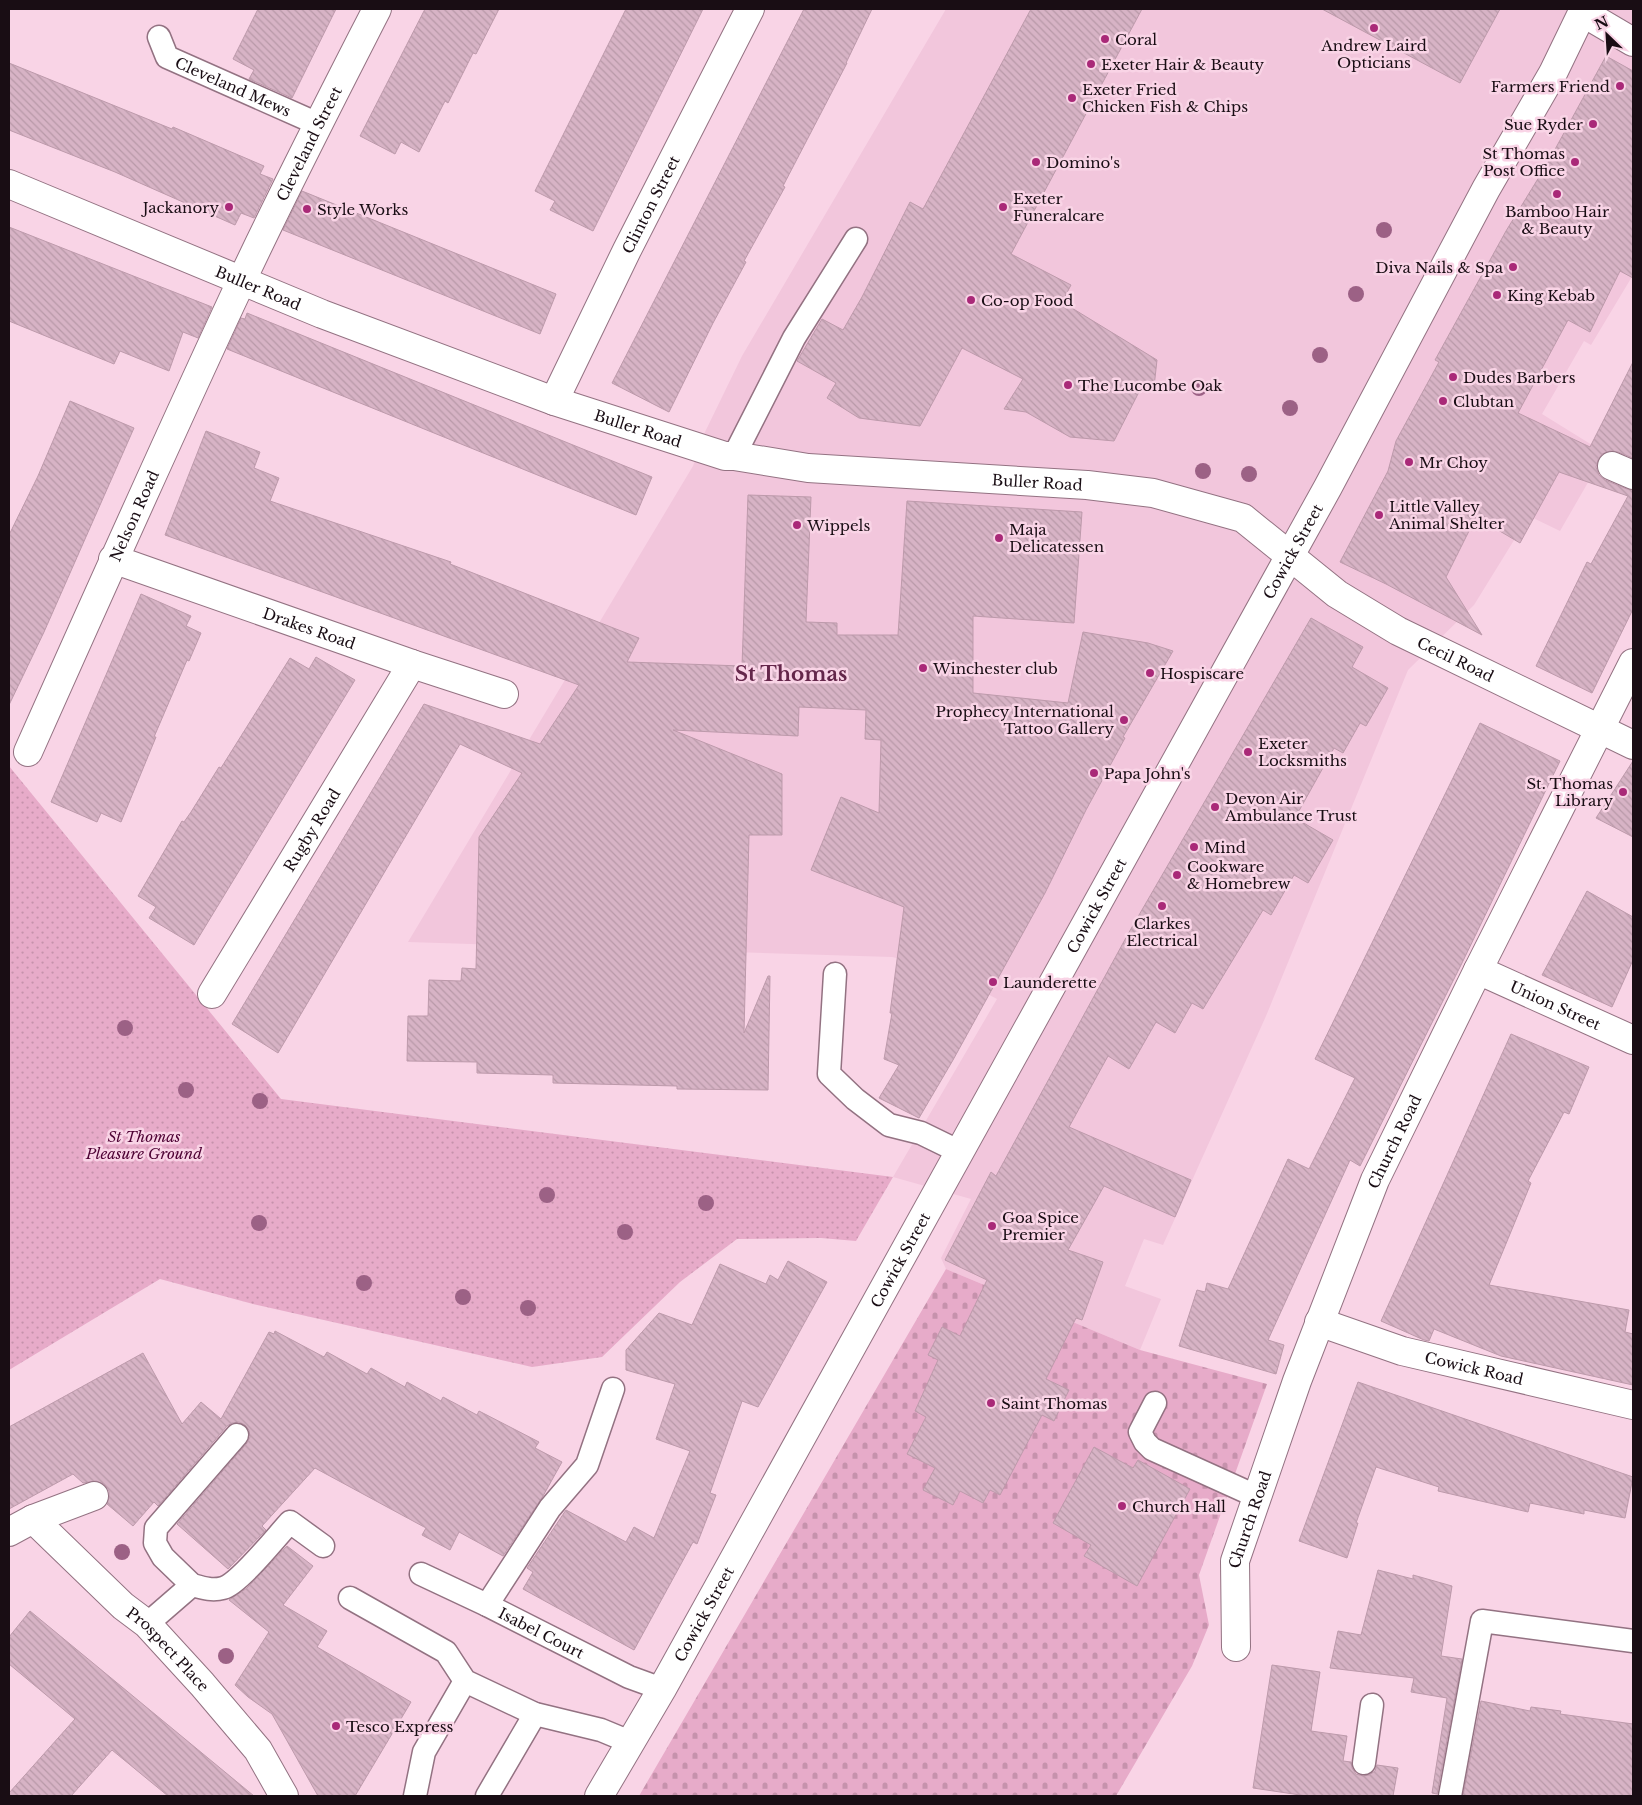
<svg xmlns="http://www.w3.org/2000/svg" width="1642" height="1805" font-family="'Libre Baskerville',serif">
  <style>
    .built { fill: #f2c6dc }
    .grass { fill: url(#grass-dots) }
    .cemetery { fill: url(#cemetery-stones) }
    .building { fill: url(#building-back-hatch); stroke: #bd9aab }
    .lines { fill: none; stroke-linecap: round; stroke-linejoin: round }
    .lane-casing { stroke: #937282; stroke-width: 25 }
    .street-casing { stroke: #937282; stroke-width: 30 }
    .secondary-casing { stroke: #937282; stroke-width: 30 }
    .lane { stroke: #fff; stroke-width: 22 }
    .street { stroke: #fff; stroke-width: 28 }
    .secondary { stroke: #fff; stroke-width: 28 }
    .tree { fill: #9c6185 }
    .poi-dot { fill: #a92978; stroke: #f9d4e6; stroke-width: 2 }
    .labels { text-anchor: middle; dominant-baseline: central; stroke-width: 5; stroke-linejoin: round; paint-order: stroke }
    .poi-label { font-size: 15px; fill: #190d14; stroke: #f9d4e6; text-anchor: start }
    .street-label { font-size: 15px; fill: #190d14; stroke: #f9d4e6 }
    .park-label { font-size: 15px; font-style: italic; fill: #4f0335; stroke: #f9d4e6 }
    .district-label { font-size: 20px; font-weight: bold; fill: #64264a; stroke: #f9d4e6 }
  </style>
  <defs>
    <pattern id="grass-dots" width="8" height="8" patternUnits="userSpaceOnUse" patternTransform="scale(1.25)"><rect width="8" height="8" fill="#e7abc9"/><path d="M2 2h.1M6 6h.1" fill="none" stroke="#c692ac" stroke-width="1.8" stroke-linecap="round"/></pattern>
    <pattern id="cemetery-stones" width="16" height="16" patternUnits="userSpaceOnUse" patternTransform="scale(1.25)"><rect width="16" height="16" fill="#e7abc9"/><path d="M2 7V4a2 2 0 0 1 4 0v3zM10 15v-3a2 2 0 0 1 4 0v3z" fill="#c692ac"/></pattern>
    <pattern id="building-back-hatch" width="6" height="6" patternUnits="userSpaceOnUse" patternTransform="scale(1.25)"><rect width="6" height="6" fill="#d7b3c5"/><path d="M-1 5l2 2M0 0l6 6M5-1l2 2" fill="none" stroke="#b899a8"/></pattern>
  </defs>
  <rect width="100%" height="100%" fill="#f9d4e6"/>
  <path class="built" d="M946,9H1633V275L1591,345L1584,341L1542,414L1605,453L1560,531L1529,516L1474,605L1408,670L1266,1016L1163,1245L1144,1239L1125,1286L1161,1299L1140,1350L946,1269L941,1258L971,1199L893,1177L997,999L935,966L892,957L408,942L693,466L705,432L742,356Z"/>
  <path class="grass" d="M9,766L281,1099L893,1177L856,1241L821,1238L737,1239L680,1282L602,1357L532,1367L253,1304L160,1279L9,1370Z"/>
  <path class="cemetery" d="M946,1269L1140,1350L1267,1384L1199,1575L1209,1625L1192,1666L1116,1796H639Z"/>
  <path class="building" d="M258,9H336L292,98L249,79L254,70L233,59Z
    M425,9H499L476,54L473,53L448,103L445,101L419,152L401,142L395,154L360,136Z
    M626,9H703L593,231L550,210L555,201L535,191Z
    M804,9H872L846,63H847L783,186L785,187L744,261L746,262L713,323L669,412L612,383Z
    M1031,9H1142L1011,254L1071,285L1062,302L1157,360L1154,387L1142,386L1114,441L1070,437L1026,412L1004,409L1023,379L962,348L920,426L859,418L827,398L836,383L797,361L822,319L843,330L862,297L910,202L923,209Z
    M1322,9H1500L1460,83Z
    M1606,56L1633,71V278L1620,271L1590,332L1568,320L1518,413L1590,447L1633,362V458L1618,452L1610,451L1602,454L1598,460L1596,467L1599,475L1605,480L1627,489L1633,490V609L1592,693L1536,666L1587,562L1591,564L1628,496L1559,472L1520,543L1476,517L1446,577L1482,635L1386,584L1340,562L1388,471L1396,441L1439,362L1435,360L1506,231L1547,164Z
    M9,63L172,129L173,127L264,166L260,174L273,179L254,218L241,213L235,225L115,172L9,130Z
    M302,191L556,294L540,334L283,230Z
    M9,227L212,307L198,338L183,332L169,371L120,351L114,364L9,321Z
    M247,313L652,477L636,515L227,349L241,318L245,319Z
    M70,401L134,428L44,632L9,705V535L38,476Z
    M206,431L260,452L254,468L279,478L270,501L451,562L450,564L639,638L627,662L742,666L748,495L811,497L806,622L837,623V635H898L907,501L1082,512L1074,623L973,616V693L1068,703L1083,632L1148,643L1173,651L1123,737L1125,738L1086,810L1045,893L953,1060L919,1118L879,1098L899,1065L884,1059L892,1013H890L904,907L811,870L841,797L879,813L881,740L865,739L866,710L799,707L798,736L673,730L782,774V835H749L744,1033L768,976H770L768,1090L677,1089V1086L553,1083V1075L477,1073V1062L407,1061L408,1016H428L429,980L461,981L462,968L476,969L479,837L522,773L460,744L278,1053L232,1024L424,704L540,744L579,685L165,535Z
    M141,594L191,616L186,626L201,633L189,661L187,660L154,737H156L121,822L101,813L97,822L51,802Z
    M1311,618L1363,647L1352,667L1388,688L1366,726L1360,723L1343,753L1334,748L1295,818L1333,840L1308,883L1294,875L1271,915L1263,910L1203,1009L1192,1003L1175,1033L1156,1022L1129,1069L1108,1056L1069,1127L1191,1180L1175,1217L1104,1186L1068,1250L1103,1262L1082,1320L1076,1318L1046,1379L1069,1390L1054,1421L1042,1415L1000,1495L990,1490L983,1503L960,1491L953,1505L923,1490L935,1468L907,1454L926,1417L915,1411L938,1360L928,1355L942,1327L960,1336L987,1280L945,1260L991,1172L996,1176L1128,934Z
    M316,657L355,680L194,945L149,918L156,907L138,896L182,821L184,822L191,812L219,767L221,768L290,658L309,669Z
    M1480,723L1560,761L1461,965L1360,1166L1350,1160L1268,1340L1284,1345L1276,1374L1179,1346L1197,1290L1205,1292L1207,1283L1228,1289L1288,1159L1309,1169L1355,1078L1315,1059Z
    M1633,761V837L1596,818Z
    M1587,891L1633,917V960L1612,1007L1542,975Z
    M1511,1034L1589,1067L1569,1114L1564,1112L1528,1181L1531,1183L1489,1285L1629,1310L1625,1332L1633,1334V1385L1501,1356L1434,1329L1429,1341L1424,1340L1381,1321Z
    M788,1261L827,1282L758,1407L742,1401L710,1493L716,1495L697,1544L693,1542L634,1650L523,1589L533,1572L527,1568L566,1510L626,1542L634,1527L654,1538L690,1451L656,1439L675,1384L626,1370V1350L659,1313L692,1325L720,1264L766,1284L770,1275L778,1280Z
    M275,1331L324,1357L327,1352L367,1374L371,1368L405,1387L407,1382L441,1401L443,1397L477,1415L479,1411L539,1442L535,1448L562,1462L543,1496L503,1556L459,1532L450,1550L422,1535L426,1528L315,1468L262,1526L266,1530L228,1569L177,1524L247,1443L250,1437L249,1430L245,1425L239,1422L232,1423L227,1426L158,1506L154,1502L133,1526L107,1504L109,1498V1491L104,1484L96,1481L83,1483L73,1474L9,1509V1427L143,1353L182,1424L201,1402L221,1419L269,1332L274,1334Z
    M1358,1382L1633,1477L1625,1518L1584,1510V1514L1530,1503L1528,1512L1438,1491L1439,1487L1376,1467L1356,1523H1358L1347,1558L1299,1541Z
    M1094,1447L1133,1468L1138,1460L1190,1489L1137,1586L1084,1556L1091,1545L1053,1523Z
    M287,1546L313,1566L283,1605L327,1631L317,1647L411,1702L355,1796H318L272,1714L248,1697L235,1685L269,1632L229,1600L247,1588Z
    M1378,1570L1413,1579V1575L1452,1586L1441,1656L1462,1659L1437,1794L1432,1793L1447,1698L1411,1692L1414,1678L1330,1668L1338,1631L1361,1635Z
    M30,1611L254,1796H168L112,1750L71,1796H9V1793L75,1719L9,1664V1637Z
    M1272,1665L1320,1672L1311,1731L1347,1736L1343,1761L1351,1762L1352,1768L1356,1774L1363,1776L1369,1775L1375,1771L1377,1765L1398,1768L1393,1796H1307L1253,1788Z
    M1481,1701L1530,1711L1531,1707L1561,1711L1560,1714L1633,1724V1796H1463Z"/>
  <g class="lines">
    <defs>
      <g id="lane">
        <path id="s1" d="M159,37L167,57L318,124"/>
        <path d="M734,456L794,338L856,239"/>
        <path d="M835,974L829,1074L855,1099L889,1125L921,1133L960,1152"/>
        <path d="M1155,1403L1140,1432L1145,1442L1152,1449L1258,1497"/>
        <path id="s2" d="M421,1574L487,1605L629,1677L662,1689"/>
        <path d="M192,1585C203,1588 212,1591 223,1588C239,1584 277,1536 290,1522L323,1546"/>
        <path d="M350,1598L446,1652L465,1681L535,1714L601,1730L630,1742"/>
        <path d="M487,1605L550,1508L587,1465L613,1389"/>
        <path d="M147,1624L192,1585L163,1557L155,1543L156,1528L237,1435"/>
        <path d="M1364,1763L1372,1705"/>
        <path d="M415,1796L424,1752L465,1681"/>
        <path d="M487,1796L535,1714"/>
        <path d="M1450,1796L1482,1621L1633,1641"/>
      </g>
      <g id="street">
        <path d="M1582,12L1633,42"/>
        <path id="s3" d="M9,184L322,314L554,401L725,456H734L808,468L1087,485L1153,493L1243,518L1337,594L1398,631L1633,745"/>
        <path id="s4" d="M554,401L627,250L750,9"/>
        <path d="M1612,466L1633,475"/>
        <path id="s5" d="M113,559L412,664L504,694"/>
        <path id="s6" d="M28,752C98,595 168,438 241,282C284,190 331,99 377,9"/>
        <path id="s7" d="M1478,970L1633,1040"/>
        <path id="s8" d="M212,994L412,664"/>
        <path id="s9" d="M1319,1322L1402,1351L1633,1405"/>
        <path d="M33,1519L94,1496"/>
        <path id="s10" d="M9,1532L33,1519L123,1606L147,1624L202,1684L258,1750L284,1796"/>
        <path id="s11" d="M1236,1647L1235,1561L1297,1381L1375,1180L1478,970L1633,663"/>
      </g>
      <g id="secondary">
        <path id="s12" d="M599,1796L662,1689L1328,487L1486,189L1553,73L1584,9"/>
      </g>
    </defs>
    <use href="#lane" class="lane-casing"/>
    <use href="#street" class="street-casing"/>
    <use href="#secondary" class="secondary-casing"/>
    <use href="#lane" class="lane"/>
    <use href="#street" class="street"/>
    <use href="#secondary" class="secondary"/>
  </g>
  <g class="tree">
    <circle cx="1384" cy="230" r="8"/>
    <circle cx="1356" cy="294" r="8"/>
    <circle cx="1320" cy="355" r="8"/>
    <circle cx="1199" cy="388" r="8"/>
    <circle cx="1290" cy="408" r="8"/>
    <circle cx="1203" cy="471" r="8"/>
    <circle cx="1249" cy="474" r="8"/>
    <circle cx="125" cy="1028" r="8"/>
    <circle cx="186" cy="1090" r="8"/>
    <circle cx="260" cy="1101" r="8"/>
    <circle cx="547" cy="1195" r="8"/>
    <circle cx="706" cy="1203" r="8"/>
    <circle cx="259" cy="1223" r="8"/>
    <circle cx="625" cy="1232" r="8"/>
    <circle cx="364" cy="1283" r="8"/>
    <circle cx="463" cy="1297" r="8"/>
    <circle cx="528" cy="1308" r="8"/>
    <circle cx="122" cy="1552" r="8"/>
    <circle cx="226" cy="1656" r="8"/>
  </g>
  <g class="poi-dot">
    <circle cx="1374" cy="28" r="5"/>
    <circle cx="1105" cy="39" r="5"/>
    <circle cx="1091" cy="64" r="5"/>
    <circle cx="1620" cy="86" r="5"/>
    <circle cx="1072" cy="98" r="5"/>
    <circle cx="1593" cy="124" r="5"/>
    <circle cx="1036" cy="162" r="5"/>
    <circle cx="1575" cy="162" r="5"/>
    <circle cx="1557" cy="194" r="5"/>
    <circle cx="229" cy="207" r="5"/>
    <circle cx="1003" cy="207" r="5"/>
    <circle cx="307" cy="209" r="5"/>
    <circle cx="1513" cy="267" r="5"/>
    <circle cx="1497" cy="295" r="5"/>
    <circle cx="971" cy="300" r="5"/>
    <circle cx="1453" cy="377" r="5"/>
    <circle cx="1068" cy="385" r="5"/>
    <circle cx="1443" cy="401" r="5"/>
    <circle cx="1409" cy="462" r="5"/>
    <circle cx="1379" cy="515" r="5"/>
    <circle cx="797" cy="525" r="5"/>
    <circle cx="999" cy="538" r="5"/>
    <circle cx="923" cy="668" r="5"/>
    <circle cx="1150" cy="673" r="5"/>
    <circle cx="1124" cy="720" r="5"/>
    <circle cx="1248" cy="752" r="5"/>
    <circle cx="1094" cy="773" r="5"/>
    <circle cx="1623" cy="792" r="5"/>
    <circle cx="1215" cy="807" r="5"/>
    <circle cx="1194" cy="847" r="5"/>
    <circle cx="1177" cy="875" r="5"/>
    <circle cx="1162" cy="906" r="5"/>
    <circle cx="993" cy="982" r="5"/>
    <circle cx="992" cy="1226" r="5"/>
    <circle cx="991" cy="1403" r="5"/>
    <circle cx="1122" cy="1506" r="5"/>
    <circle cx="336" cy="1726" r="5"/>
  </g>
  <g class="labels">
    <g class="poi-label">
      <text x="1115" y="39">Coral</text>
      <text x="1374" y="45" text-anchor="middle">Andrew Laird<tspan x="1374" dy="17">Opticians</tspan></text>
      <text x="1101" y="64">Exeter Hair &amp; Beauty</text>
      <text x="1610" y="86" text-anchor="end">Farmers Friend</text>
      <text x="1082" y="89">Exeter Fried<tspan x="1082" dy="17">Chicken Fish &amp; Chips</tspan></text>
      <text x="1583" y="124" text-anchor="end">Sue Ryder</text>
      <text x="1565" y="153" text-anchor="end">St Thomas<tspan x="1565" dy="17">Post Office</tspan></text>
      <text x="1046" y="162">Domino's</text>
      <text x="1013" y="198">Exeter<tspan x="1013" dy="17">Funeralcare</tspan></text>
      <text x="219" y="207" text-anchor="end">Jackanory</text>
      <text x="317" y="209">Style Works</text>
      <text x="1557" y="211" text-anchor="middle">Bamboo Hair<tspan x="1557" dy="17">&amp; Beauty</tspan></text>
      <text x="1503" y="267" text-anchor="end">Diva Nails &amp; Spa</text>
      <text x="1507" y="295">King Kebab</text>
      <text x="981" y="300">Co-op Food</text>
      <text x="1463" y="377">Dudes Barbers</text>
      <text x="1078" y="385">The Lucombe Oak</text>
      <text x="1453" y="401">Clubtan</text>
      <text x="1419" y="462">Mr Choy</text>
      <text x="1389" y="506">Little Valley<tspan x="1389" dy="17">Animal Shelter</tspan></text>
      <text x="807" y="525">Wippels</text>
      <text x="1009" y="529">Maja<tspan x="1009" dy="17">Delicatessen</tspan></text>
      <text x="933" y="668">Winchester club</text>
      <text x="1160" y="673">Hospiscare</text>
      <text x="1114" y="711" text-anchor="end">Prophecy International<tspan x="1114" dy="17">Tattoo Gallery</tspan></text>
      <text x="1258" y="743">Exeter<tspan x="1258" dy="17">Locksmiths</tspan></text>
      <text x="1104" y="773">Papa John's</text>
      <text x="1613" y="783" text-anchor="end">St. Thomas<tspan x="1613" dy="17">Library</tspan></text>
      <text x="1225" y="798">Devon Air<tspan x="1225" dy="17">Ambulance Trust</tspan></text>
      <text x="1204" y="847">Mind</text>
      <text x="1187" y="866">Cookware<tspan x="1187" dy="17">&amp; Homebrew</tspan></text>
      <text x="1162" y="923" text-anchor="middle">Clarkes<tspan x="1162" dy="17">Electrical</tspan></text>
      <text x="1003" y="982">Launderette</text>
      <text x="1002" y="1217">Goa Spice<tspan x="1002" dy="17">Premier</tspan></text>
      <text x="1001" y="1403">Saint Thomas</text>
      <text x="1132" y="1506">Church Hall</text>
      <text x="346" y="1726">Tesco Express</text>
    </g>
    <g class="street-label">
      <text stroke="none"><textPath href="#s1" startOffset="94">Cleveland Mews</textPath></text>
      <text stroke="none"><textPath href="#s6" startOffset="670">Cleveland Street</textPath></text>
      <text stroke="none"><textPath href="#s4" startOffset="219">Clinton Street</textPath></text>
      <text stroke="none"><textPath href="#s3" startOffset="270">Buller Road</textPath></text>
      <text stroke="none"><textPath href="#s3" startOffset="675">Buller Road</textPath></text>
      <text stroke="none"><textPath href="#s3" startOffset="1080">Buller Road</textPath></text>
      <text stroke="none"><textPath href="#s6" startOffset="259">Nelson Road</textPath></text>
      <text stroke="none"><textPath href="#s12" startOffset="1425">Cowick Street</textPath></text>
      <text stroke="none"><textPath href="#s5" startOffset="208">Drakes Road</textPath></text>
      <text stroke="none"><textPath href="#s3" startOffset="1546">Cecil Road</textPath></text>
      <text stroke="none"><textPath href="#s8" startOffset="192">Rugby Road</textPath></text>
      <text stroke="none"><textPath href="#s12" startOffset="1020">Cowick Street</textPath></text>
      <text stroke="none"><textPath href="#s7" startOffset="85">Union Street</textPath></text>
      <text stroke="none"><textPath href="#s11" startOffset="535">Church Road</textPath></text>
      <text stroke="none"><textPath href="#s12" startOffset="615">Cowick Street</textPath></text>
      <text stroke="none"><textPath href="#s9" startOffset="162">Cowick Road</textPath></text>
      <text stroke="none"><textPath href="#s11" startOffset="130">Church Road</textPath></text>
      <text stroke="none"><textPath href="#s12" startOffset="210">Cowick Street</textPath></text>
      <text stroke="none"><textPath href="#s2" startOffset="134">Isabel Court</textPath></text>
      <text stroke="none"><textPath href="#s10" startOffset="215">Prospect Place</textPath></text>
    </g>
    <g class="park-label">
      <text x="144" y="1136">St Thomas<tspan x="144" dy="17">Pleasure Ground</tspan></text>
    </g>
    <g class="district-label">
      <text x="791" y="674">St Thomas</text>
    </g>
  </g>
  <rect width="1642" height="1805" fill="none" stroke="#190d14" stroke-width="20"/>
  <g transform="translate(1607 35) rotate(335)" stroke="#f9d4e6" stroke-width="4" paint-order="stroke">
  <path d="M0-4L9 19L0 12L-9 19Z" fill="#190d14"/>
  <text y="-8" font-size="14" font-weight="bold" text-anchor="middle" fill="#190d14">N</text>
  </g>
</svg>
